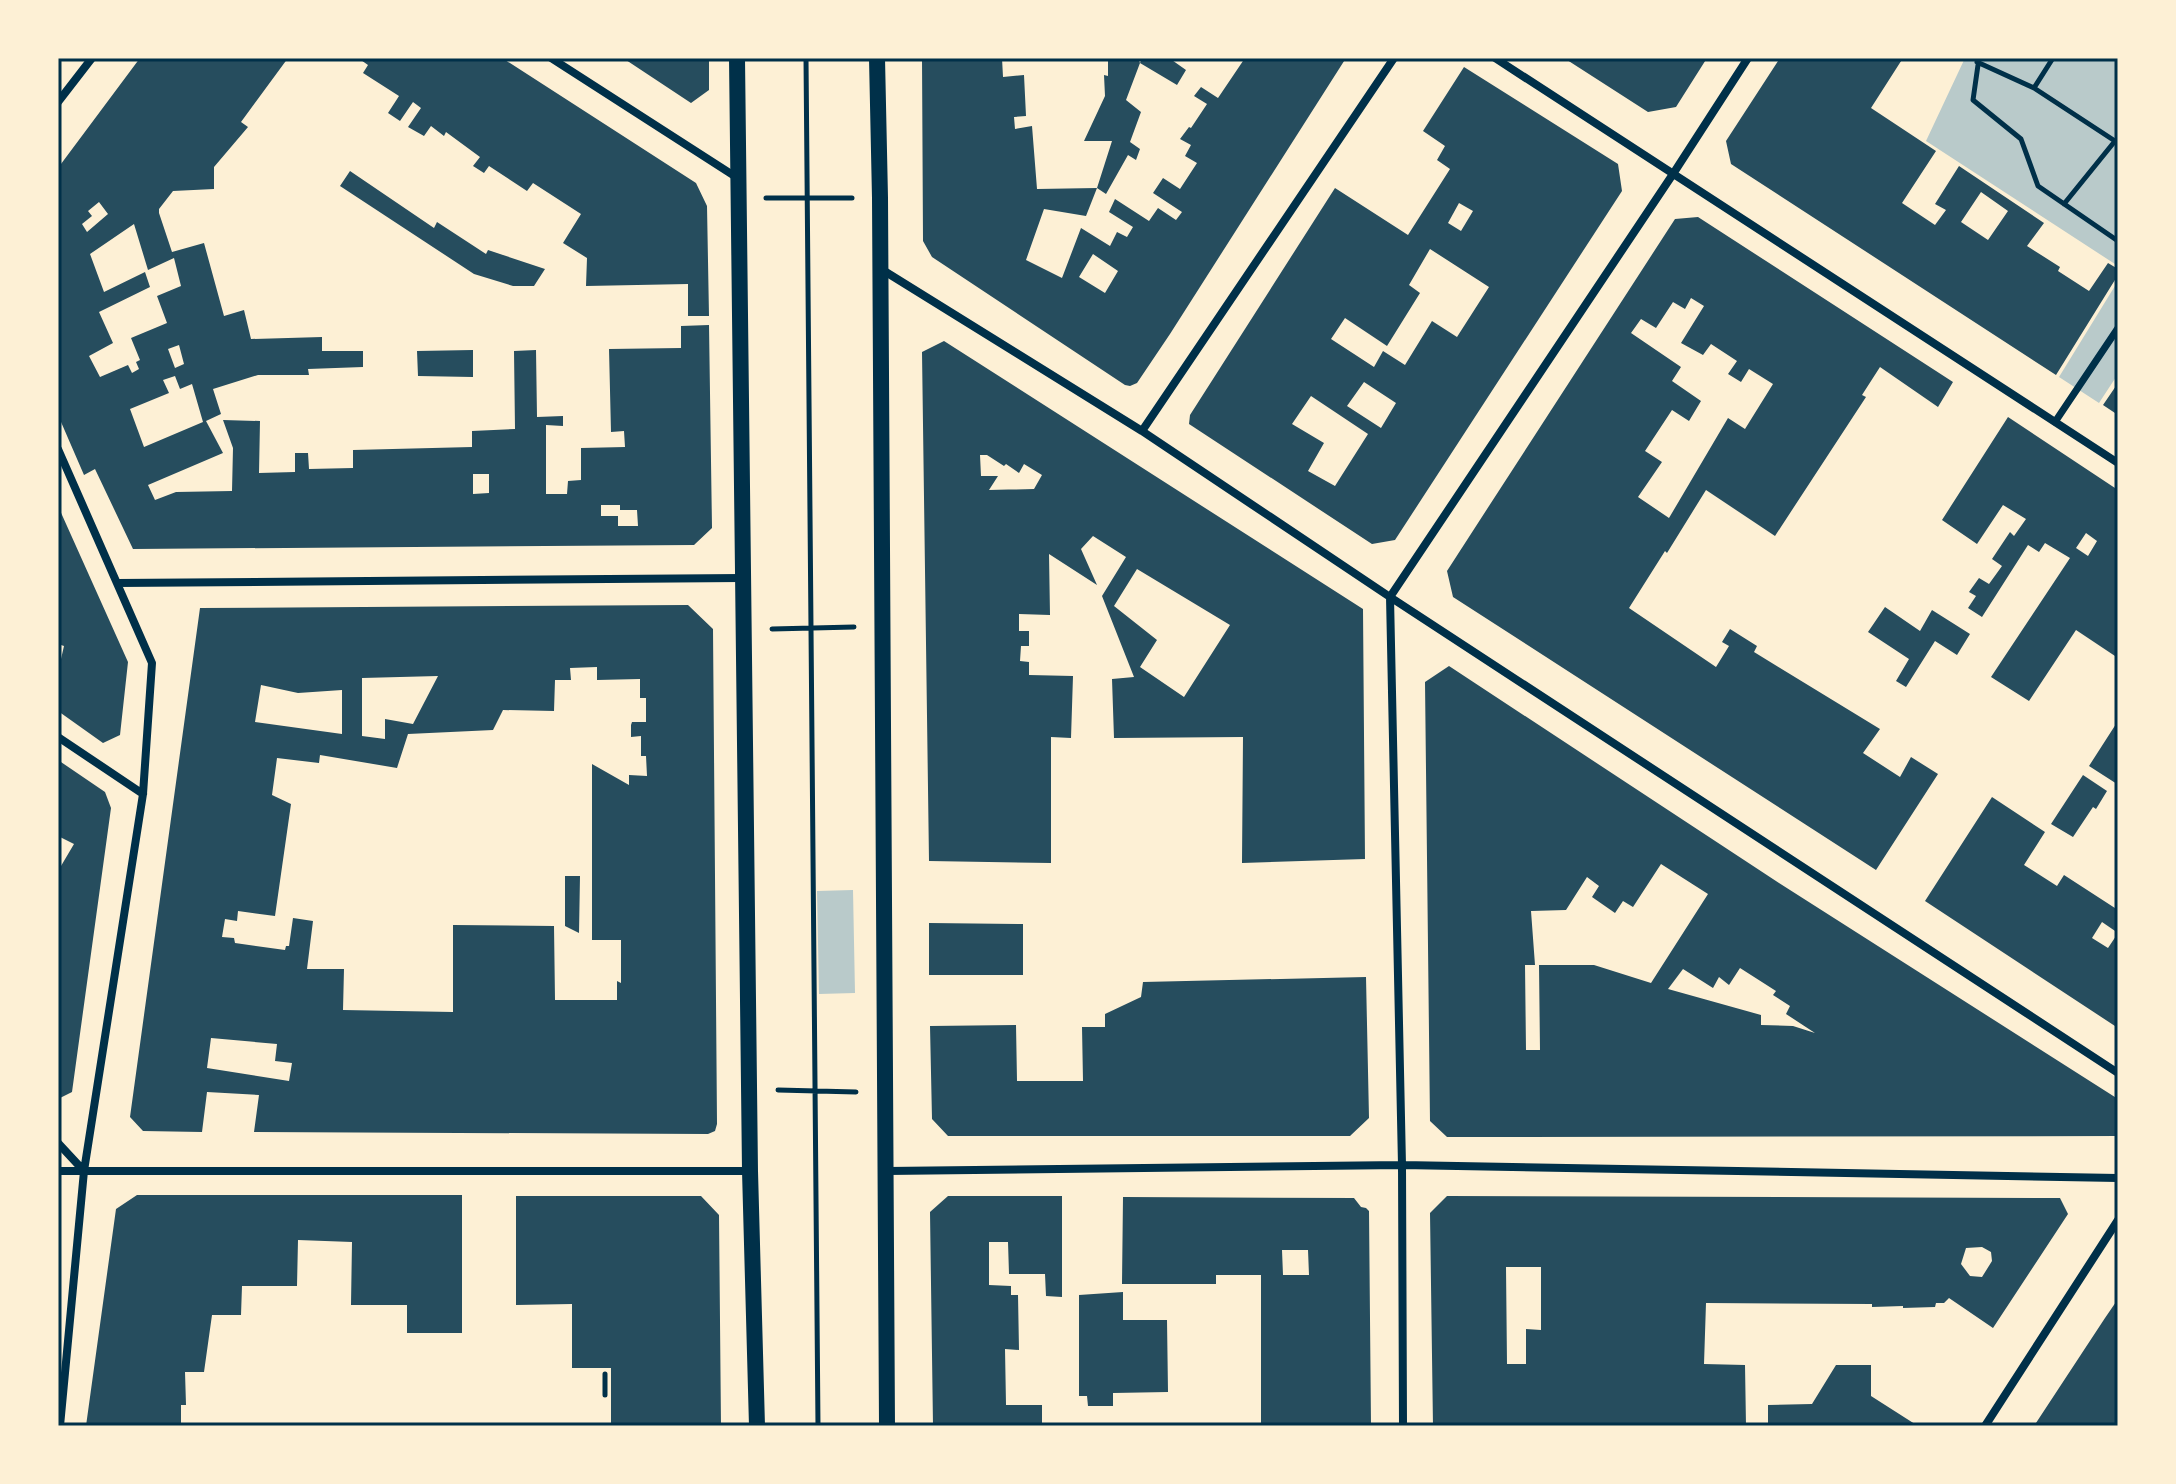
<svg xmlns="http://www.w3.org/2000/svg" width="2176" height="1484" font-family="Figtree,sans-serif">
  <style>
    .green { fill: #b9caca }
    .building { fill: #264d5e; fill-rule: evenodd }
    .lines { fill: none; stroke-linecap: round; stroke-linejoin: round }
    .path { stroke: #003049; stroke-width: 5 }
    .pedestrian { stroke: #003049; stroke-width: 7 }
    .minor { stroke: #003049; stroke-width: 8 }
    .secondary { stroke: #003049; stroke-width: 16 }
    .neatline { fill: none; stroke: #003049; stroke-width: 3 }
  </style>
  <rect width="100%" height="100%" fill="#fdf0d5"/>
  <path class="green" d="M1965,58H2118V266L1926,141Z
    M2118,281V374L2099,403L2059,377Z
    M853,890L855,993L819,994L817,891Z"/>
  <path class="building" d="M140,58H288L241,122L248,127L214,167V189L173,191L159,209V213L172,252L204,243L224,316L244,310L251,339L322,337V351H363V367L308,369L309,375H258L213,389L221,414L206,421L223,453L148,485L155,500L176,492L232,491L233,448L223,420L260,421L259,473L295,472V453H308L309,469L353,468V450L472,447V431L515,429L514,351L536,350L537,417L563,416V426L546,425V494H567L568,481L581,480V448L625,447L624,431L611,432L609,349L681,348V326L709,325L712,528L694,545L133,549L95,469L84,475L58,415V168ZM99,202L108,214L87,232L82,224L92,216L88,211ZM134,224L148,270L174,258L181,286L157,296L167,323L131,338L140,360L136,362L139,369L132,373L128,365L100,377L89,356L113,343L99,312L150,287L145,272L104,292L90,254ZM179,345L184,364L175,368L168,349ZM175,376L180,389L192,384L203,422L144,447L130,409L169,393L163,380ZM473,474H489V493L473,494ZM601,505H620V510H637L638,526H618V516H601Z
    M358,58H502L696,183L707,206L709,316H688V284L586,286L587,258L563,243L581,214L533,183L527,191L489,166L484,173L473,166L480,157L446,132L444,136L431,126L424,136L408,127L421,108L413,102L400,121L388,113L399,96L363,73L368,65Z
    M623,58H709V90L691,103Z
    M922,58H1002L1003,77L1024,75L1026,116L1014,117L1015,129L1032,126L1037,189L1097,188L1112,141H1084L1105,96L1104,75L1108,76V58H1138L1140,63L1142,58H1169L1186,70L1177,85L1140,63L1126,100L1141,112L1130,142L1140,149L1136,160L1128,155L1106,194L1097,188L1086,216L1044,209L1026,260L1062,278L1081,228L1110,246L1117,232L1127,237L1133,227L1109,212L1115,199L1149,221L1158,208L1176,220L1182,212L1153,193L1163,178L1180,189L1197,163L1185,156L1191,145L1180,139L1189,127L1191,128L1207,104L1194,96L1201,87L1218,98L1245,58H1346L1170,334L1137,383L1130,386L1125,385L932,257L923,241ZM1093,254L1118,271L1105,293L1079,277Z
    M1564,58H1707L1676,107L1648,112Z
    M1780,58H1903L1871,108L1936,151L1902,203L1935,225L1946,210L1935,204L1959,166L2044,223L2027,246L2060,267L2058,271L2089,291L2108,263L2118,269V275L2056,375L1731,164L1726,141ZM1981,192L2008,211L1988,240L1961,222Z
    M1464,67L1618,164L1622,191L1395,540L1372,544L1189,424L1190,415L1335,188L1408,235L1450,169L1437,160L1445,146L1423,131ZM1459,203L1473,211L1461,231L1448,223ZM1430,249L1489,287L1457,337L1432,321L1405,365L1383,351L1374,367L1331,339L1345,318L1387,346L1420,293L1409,285ZM1364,382L1396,403L1381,428L1347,406ZM1311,396L1368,434L1335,486L1308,471L1324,443L1292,424Z
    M350,171L434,228L437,222L486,254L488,250L545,269L534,286H513L474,274L340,186Z
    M1698,217L1953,382L1938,407L1880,367L1862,395L1866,397L1775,536L1706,490L1667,553L1665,551L1629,608L1716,667L1729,646L1722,642L1730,629L1757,646L1754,652L1880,729L1863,753L1900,777L1911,757L1938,774L1876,870L1453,597L1447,571L1489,506L1675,219ZM1691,298L1704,306L1681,343L1703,355L1711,344L1737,361L1728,374L1741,382L1749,369L1773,384L1745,429L1728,418L1669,518L1638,497L1662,462L1645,451L1672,410L1689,421L1701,401L1672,381L1681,367L1631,333L1641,319L1656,328L1673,302L1685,309Z
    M944,341L1363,609L1365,859L1242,863L1243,737L1114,738L1112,679L1134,677L1102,596L1126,557L1093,536L1081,549L1097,585L1049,554L1050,615L1019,614V631H1029V646H1021L1020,661L1029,662V675L1073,676L1071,738L1051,737V863L929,861L922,352ZM980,455H987L1004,466L1006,464L1019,473L1024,464L1042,475L1034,489L989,490L998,476H981ZM1137,569L1230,625L1184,697L1140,667L1157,640L1114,606Z
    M473,350V377L418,376L417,351Z
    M2118,383V415L2103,405Z
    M2008,417L2118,490V658L2076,630L2029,701L1991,677L2070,558L2045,543L2039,552L2028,545L1982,617L1968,608L1976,596L1969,592L1979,578L1989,584L2002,566L1992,559L2010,532L2014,536L2026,519L2003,505L1977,544L1942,520ZM2086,533L2097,541L2088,556L2076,548Z
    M58,506L128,662L120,735L103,743L58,711V672L64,646L58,644Z
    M688,605L713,629L717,1124L715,1131L708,1134L254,1132L259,1095L207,1092L202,1132L143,1131L130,1117L200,608ZM597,667V680L640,679V698H646V722H632L631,725V737L641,736V756H646L647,776L629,775V785L592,764V940H621V983L617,981V1000H555L554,926L453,925V1012L343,1010L344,969H307L313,921L293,918L289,946H286L285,950L235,943L234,938L222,937L225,919L237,921L238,911L275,916L291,804L272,795L277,758L319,763L320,755L397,768L408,734L493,730L503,710L554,711L555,680H571L570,668ZM438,676L413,724L385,719V739L362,736V678ZM261,685L298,693L342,690V734L255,722ZM211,1038L277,1044L275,1061L292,1063L289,1081L207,1068Z
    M1885,607L1920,631L1932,610L1970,634L1957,655L1935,641L1906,687L1896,681L1909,659L1868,632Z
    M1449,666L1779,883L2118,1099V1136L1447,1137L1430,1121L1425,682ZM1661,864L1708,894L1651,983L1594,965H1539L1540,1050H1526L1525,965H1535L1531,911L1566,910L1587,877L1599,886L1592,897L1615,913L1623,901L1633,907ZM1740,968L1776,991L1773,995L1790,1006L1786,1014L1815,1033L1793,1026L1761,1025V1015L1668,989L1683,969L1713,988L1719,977L1729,985Z
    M2116,724L2118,725L2117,784L2089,766Z
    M58,760L105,792L111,808L72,1092L58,1099V864L61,866L74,844L58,836Z
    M2083,775L2107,791L2096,809L2093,807L2073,837L2051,824Z
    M1992,797L2045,832L2024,865L2057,886L2064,875L2118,910V1028L1925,901ZM2102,922L2118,933L2108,948L2092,938Z
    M565,876H580L579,933L565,926Z
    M929,923L1023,924V975H929Z
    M1366,977L1369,1118L1350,1136H948L932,1119L930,1026L1016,1025L1017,1081H1083L1082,1027H1105V1014L1141,997L1143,982Z
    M137,1195H462V1333H407V1305H351L352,1242L298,1240L297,1286H242L241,1315H212L204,1372H185L186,1405H181V1426H86L116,1209Z
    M516,1196H701L719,1215L721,1426H611V1368H572V1304L516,1305Z
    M948,1196H1062V1297L1046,1296L1045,1274H1009L1008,1242H989V1285L1011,1286V1295H1018L1019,1350L1005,1349L1006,1405H1042V1426H933L930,1212Z
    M1447,1196L2060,1198L2068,1214L1993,1328L1949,1298L1944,1303H1936L1935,1307L1903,1308V1306L1872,1307V1304L1706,1303L1704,1364L1745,1365L1746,1426H1433L1430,1213ZM1982,1247L1991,1252L1992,1261L1982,1277L1970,1276L1961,1264L1966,1248ZM1506,1267H1541V1330L1526,1329V1364H1507Z
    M1123,1197L1354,1198L1361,1207L1366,1208L1369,1211L1371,1426H1261V1275H1216V1284H1122ZM1282,1250H1308L1309,1275H1283Z
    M1123,1292V1320H1167L1168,1392L1113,1393V1406H1088L1087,1396H1079V1295Z
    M2118,1299V1426H2034L2105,1318Z
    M1836,1365H1871V1396L1918,1426H1768V1405L1812,1404Z"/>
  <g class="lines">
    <path class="path" d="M806,58L818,1426
      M1979,58L1973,100L2021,139L2038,186L2118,241
      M2053,58L2034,88L2118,143
      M1977,62L2034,88
      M766,198H852
      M2064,204L2115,141
      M772,629L854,627
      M778,1090L856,1092
      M605,1374V1395"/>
    <path class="pedestrian" d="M2055,422L2118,328"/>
    <path class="minor" d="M551,58L736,177
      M1495,58L2118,463
      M58,102L92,58
      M881,269L1142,431L1390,597L2118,1073
      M1142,431L1394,58
      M58,449L152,663L143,794L84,1171L60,1426
      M117,583L742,578
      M58,737L143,794
      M58,1143L84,1171
      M58,1171H750
      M887,1171L1402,1165L2118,1178
      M1403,1426L1402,1165L1390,597L1673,174L1748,58
      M1985,1426L2118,1220"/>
    <path class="secondary" d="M737,58L750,1171L757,1426
      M877,58L880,198L887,1426"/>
  </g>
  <rect width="2176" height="1484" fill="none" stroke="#fdf0d5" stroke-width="120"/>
  <rect x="60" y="60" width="2056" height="1364" class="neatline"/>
</svg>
